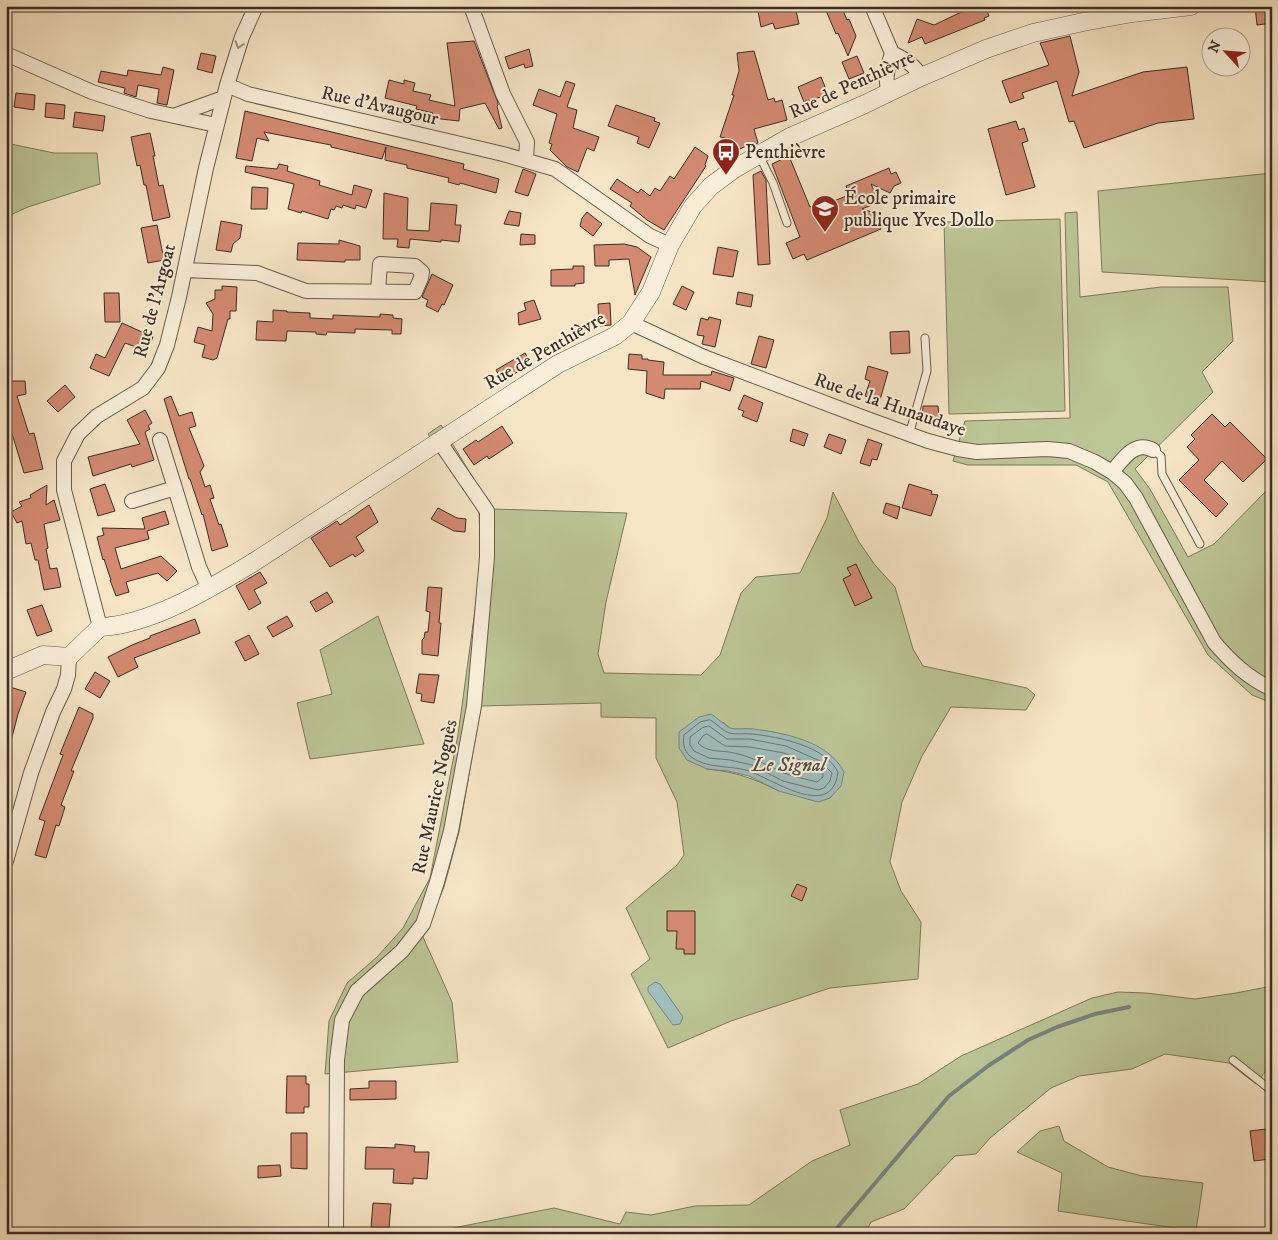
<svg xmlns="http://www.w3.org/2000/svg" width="1278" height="1240" font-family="'IM FELL DW Pica',serif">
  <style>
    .green { fill: #bcc595; stroke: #7c795c; fill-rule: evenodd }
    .water { fill: #9fbdbc; stroke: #77837f }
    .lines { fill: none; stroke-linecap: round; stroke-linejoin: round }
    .shore { stroke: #6e7570; stroke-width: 1 }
    .stream { stroke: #77837f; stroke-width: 4 }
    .building { fill: #d48a71; stroke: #3c2d24 }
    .service-casing { stroke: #6a5b4c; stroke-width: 9 }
    .minor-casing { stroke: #6a5b4c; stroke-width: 16 }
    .tertiary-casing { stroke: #6a5b4c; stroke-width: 19 }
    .service { stroke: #f9eed9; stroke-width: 7 }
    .minor { stroke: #f9eed9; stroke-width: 14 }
    .tertiary { stroke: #f9eed9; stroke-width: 18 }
    .oneway { stroke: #9a8e7e }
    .labels { text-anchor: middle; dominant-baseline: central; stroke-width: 4; stroke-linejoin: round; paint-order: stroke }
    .street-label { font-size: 19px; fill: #3c2d24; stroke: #f9eed9 }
    .poi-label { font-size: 19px; fill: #3c2d24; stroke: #f9eed9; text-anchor: start }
    .water-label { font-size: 20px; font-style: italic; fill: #55514a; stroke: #f9eed9 }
  </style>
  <rect width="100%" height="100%" fill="#f6e5c5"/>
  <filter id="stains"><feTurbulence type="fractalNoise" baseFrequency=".004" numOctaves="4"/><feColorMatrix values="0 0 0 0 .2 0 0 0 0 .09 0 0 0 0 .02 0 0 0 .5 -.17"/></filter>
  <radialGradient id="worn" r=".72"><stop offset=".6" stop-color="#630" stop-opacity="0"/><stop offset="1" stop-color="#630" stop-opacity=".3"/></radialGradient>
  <path class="green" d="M6,143L54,153H97L100,184L28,207L6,217Z
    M1272,173V282L1102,272L1098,191Z
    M1077,212L1080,297L1161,287H1228L1233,341L1202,372L1213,392L1135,469L1150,489L1188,557L1214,544L1272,485V703L1252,695L1208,655L1108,482L1076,465H968L953,461L965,421L1070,418L1065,213Z
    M1060,219L1065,411L949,414L944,222Z
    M441,425L492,509L627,513L606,602L598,654L604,673L701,675L720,655L741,593L756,577L800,573L827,518L833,492L859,542L875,565L895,587L913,649L923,666L1027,688L1035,695L1026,710L951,707L922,756L902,802L890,862L901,891L921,922L918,979L830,988L731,1021L668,1048L631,974L650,959L626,908L677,865L684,855L677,802L656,758V718L601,717V703L481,706L459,832L444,887L423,937L452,1002L458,1062L325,1074L329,1021L347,983L377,957L403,928L430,878L458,735L481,566L479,512L428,434ZM723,722L730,728L779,791C752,778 737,772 707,769Z
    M378,616L424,744L310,759L297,703L332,694L320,650Z
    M1272,986V1063L1256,1084L1229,1063L1165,1054L1132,1069L1079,1076L1051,1088L990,1138L976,1154L955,1156L904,1209L871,1222L865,1234H423L554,1208L620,1224L626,1212L651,1215L695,1206L749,1205L812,1161L850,1145L840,1110L918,1084L961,1056L1092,998L1118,992L1146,993L1195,999L1236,993Z
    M1059,1126L1064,1141L1108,1167L1142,1176L1203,1183L1196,1231L1058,1211L1062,1173L1017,1152L1040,1131Z"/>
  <path class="water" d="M711,714C716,717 726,726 730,728C736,730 746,728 753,729C785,733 828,741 844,772L841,786L830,798L818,802L779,791L749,776L728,771L707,769L687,760L679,748V732L699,717Z
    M655,982L660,984L683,1017L680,1024L673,1025L648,991V987Z"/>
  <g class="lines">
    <path class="shore" d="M710,720C716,723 723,731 729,733C736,735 745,733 752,734C780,737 825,746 838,772C832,821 774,780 749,771C731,765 705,769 690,756C683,750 683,742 684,735L700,722Z
      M709,726L727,739H750L786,746L820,761L832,773L830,781L824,788L818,790L783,781L752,765L730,760L709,758L694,751L690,745V737L702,728Z
      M707,734L725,746L750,747L784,753L816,767L823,773V777L817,782C806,779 794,777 784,773C766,765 753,757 734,753C722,750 707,753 698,743L703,736Z"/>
    <path class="stream" d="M836,1234L837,1228L949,1096L988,1066L1028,1040L1057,1027L1095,1014L1129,1007"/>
  </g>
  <path class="building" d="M757,6H795L799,24L775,29L773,23L761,27Z
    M824,6H841L847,20L849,19L856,36L848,56L838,33L836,34Z
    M974,6H985L989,16L984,18L985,20L925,44L922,37L908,43L917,19L934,25Z
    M1255,6H1270L1272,23L1257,25Z
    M1070,36L1079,72L1072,96L1143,72L1187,67L1194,119L1158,123L1084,148L1074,121L1069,122L1057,81L1022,93L1024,98L1010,103L1002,81L1049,65L1040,43Z
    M474,41L498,103V105L497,106L502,128L499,129L485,103L460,109L459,121L432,118L433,113L416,109L417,106L385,98L389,80L404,84V80L415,83L413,91L431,95L429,100L455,106L447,43Z
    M529,49L533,66L525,68L524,64L509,69L505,57Z
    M754,51L768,100L774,98L775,102L782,100L787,120L754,129L758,143L749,148L748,145L736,151L730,139L720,137L734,95H732L739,71L737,53Z
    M201,53L216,56L212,73L197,69Z
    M857,56L864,73L849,79L842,62Z
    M163,67L174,70L167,105L157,103L159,89L138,85L136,97L124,93L125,88L98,82L101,71L127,76L128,70L161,75Z
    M821,77L828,94L810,101L809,100L804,102L798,87Z
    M566,81L575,84L567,107L577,110L573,128L599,137L594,151L587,148L578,172L567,167L550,150L552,144L549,143L557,114L533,105L539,89L560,97Z
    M16,93L35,95L34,110L14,107Z
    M46,103L65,105L64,119L45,117Z
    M616,105L655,118L654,121L660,123L649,148L637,143L639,137L608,126Z
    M245,111L464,164L463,169L499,179L496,193L460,183L459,185L448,182L449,178L407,168V165L385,160L386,147L382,159L331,147V145L264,132L269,141L257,138L252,161L236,158Z
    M75,112L105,116L103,131L73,127Z
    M1016,121L1019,130L1024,128L1028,141L1022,143L1035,187L1006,195L988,129Z
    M150,133L155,156H153L159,186L163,185L170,217L153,221L146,185H144L140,165L137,166L131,137Z
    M695,147L708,156L705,165L706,166L664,230L647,220L630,206L632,203L610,189L617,179L638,193L641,189L650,196L655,188L660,191L670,176L674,179Z
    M789,156L810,207L818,204L821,206L849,195L846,186L889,168L891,174L896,172L901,183L894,186L890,193L871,184L879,202L862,209L882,215L878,222L881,229L807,260L804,254L793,259L786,243L800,237L772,164Z
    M279,164L288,166L287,171L320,181L319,185L352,195L354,185L372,190L366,208L356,205L355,209L343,205L342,208L336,206L334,210L331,209L328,219L302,211L301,213L288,209L294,184L245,172L246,166L277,169Z
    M523,169L536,174L528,196L515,192Z
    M761,171L766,180L770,264L758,265L753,175Z
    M252,187L268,188L267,209H251Z
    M384,193L408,198L407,230L429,231L431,203L457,205L455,225H461L459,242L441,240V242L410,239L409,248L397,247L398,239H383Z
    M509,211L521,213L519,226L504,224Z
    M587,212L602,224L593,236L580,226L582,218Z
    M221,221L242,225L240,238L233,244L231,252L216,250Z
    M157,225L164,260L148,263L141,228Z
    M521,234L535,235V244L520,245Z
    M339,240L360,246V260H345V262L297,260L298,243L339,244Z
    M624,244L637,247L651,257L635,295L629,259L609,260V266H595L594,245Z
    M718,247L738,251L733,277L713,274Z
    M573,266H584V283L575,284V286H551V270L573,269Z
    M432,274L453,285L444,305L442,304L438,312L426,306L428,300L422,297Z
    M222,286L237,287L236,311H230V319H228L217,358L213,360L202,357L205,345L194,342L198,327L212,331L213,314L206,303L215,299V290H222Z
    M682,286L694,292L686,310L673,304Z
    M738,292L753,295L751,307L736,304Z
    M104,293H119L120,322H105Z
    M534,300L541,319L519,325L518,313L526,310L524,303Z
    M610,303L611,325L599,326L598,304Z
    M273,310L287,311V312L310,313V318L333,319V315L380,317V314L393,315V318L402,319L401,334H392V330L355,329V333L327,332L326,335L316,334V332L287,331L286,341L256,340L257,321L273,322Z
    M709,317L721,320L715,347L702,344L704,336L697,335L701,318L708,320Z
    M122,323L153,337L147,351L125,343L109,376L90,368L96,354L105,358Z
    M909,331L910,353L891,354L890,332Z
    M759,336L774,340L766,368L751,364Z
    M525,353L531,364L502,381L496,370Z
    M629,354L642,355V359H648V360L664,362L663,375H711L712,371L734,378L730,391L701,381L700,389H665L664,399L646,393L647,371L628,369Z
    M868,366L888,372L880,400L865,396L870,381L865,379Z
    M12,381H25L26,394L17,396L29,434L34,433L43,469L24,473L6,414V383Z
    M65,385L75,397L58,412L47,401Z
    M744,395L763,403L757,422L742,416L744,411L738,409Z
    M171,396L179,416L192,412L196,426L189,428L204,466L200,472L205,487L210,485L214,498L210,499L219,525L221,524L228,546L212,551L203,514L202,515L190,479H189L164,399Z
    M923,406H938L939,419L922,420Z
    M145,410L152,423L148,426L150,429L145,432L154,460L132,467L131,464L93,476L88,457L140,444L127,420Z
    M1212,414L1225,427L1230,422L1267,459L1243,482L1222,461L1204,480L1228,504L1216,517L1179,480L1199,460L1187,447L1195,439L1191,435Z
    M502,426L513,443L489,459L487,456L474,465L463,449L476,440L478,442Z
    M793,429L808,434L804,446L790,441Z
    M829,434L846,440L841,454L824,447Z
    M868,439L882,444L877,460L872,459L870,466L860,463Z
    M105,484L115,511L98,516L90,489Z
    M909,484L932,491L931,494L938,495L931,516L902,508Z
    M47,485L46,505L54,500L60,520L44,524L48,548L46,549L50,569L57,568L61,587L44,590L38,560H35L31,543L26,544L22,521L17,523L11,512L22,506L19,502L31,498L30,495Z
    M886,503L900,507L897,519L883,513Z
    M369,505L378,522L356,537L364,551L355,557L353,554L330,567L311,538L337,521L340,525Z
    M438,508L457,518L466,519L465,532L454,531L431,519Z
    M165,511L169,524L147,531L149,539L115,548L121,569L161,556L177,571L167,581L158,573L126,582L129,592L116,596L110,580H111L104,559L103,560L97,537L104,535L102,528L145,529L142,518Z
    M856,564L872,598L855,606L843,579L851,575L847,568Z
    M260,572L267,583L254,590L261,603L249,610L236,586Z
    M428,587L442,588L439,623H441L438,656L422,654V640L424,638L425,632H428L430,612L426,611Z
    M327,592L333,602L316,612L310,602Z
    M42,605L52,631L37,636L27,610Z
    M287,616L293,626L273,637L267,627Z
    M195,619L200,633L134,658L138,667L118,677L108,657L132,645L150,638V636Z
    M249,635L259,654L245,661L235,642Z
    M95,672L110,681L100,698L85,689Z
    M419,674L439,675L434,703L421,701L422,694L416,693Z
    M10,687L26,692L18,714L10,745L6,744V699Z
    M79,707L93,714V718L71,771H74L61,805L65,807L59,826L56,825L46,858L35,855L45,821L39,819L63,755L60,754Z
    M797,884L807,888L802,901L791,896Z
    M667,911H695V954H684V949H676L677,931H667Z
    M287,1076H306V1084H309V1107H304V1113H286Z
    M369,1081H396V1099L350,1100V1089L369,1088Z
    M1266,1129L1270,1159L1254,1161L1250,1131Z
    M291,1133H307V1169L291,1168Z
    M395,1144L415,1146L414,1152H429L427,1179L413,1178V1184L393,1183L394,1169H365L366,1147L395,1148Z
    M280,1165L281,1176L258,1178V1166Z
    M373,1203L391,1204L389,1228L371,1227Z"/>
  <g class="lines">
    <defs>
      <path id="service" d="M759,155L773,183L787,223
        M909,435L927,371L925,338
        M1153,450L1161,456L1162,474L1200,544
        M1233,1060L1272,1091"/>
      <path id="minor" d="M471,6L503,94L527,142L526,160
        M872,6L892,53
        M6,54L92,92L151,111L216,125
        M227,85L248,94L503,154L555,169L650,236L670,245
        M889,92C884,79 888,66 892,53C904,59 915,65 921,77
        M176,115L223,98
        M185,270L257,273L306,291L415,292L421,278L422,272L415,266L380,264L378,291
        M631,323L704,357L862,417L928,441L958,449L977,452L1048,449L1069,451L1095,462L1112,472L1125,483L1136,498L1214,642C1231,662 1248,678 1272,689
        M160,440L175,488
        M1112,472C1123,459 1135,440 1153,450
        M132,501L175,488L199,567L209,589
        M100,627L64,490V461L78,434L97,416L143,388L158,368L167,345L179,297L206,168L227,85L242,37L256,6
        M6,861L31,773L53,712L64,689L68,675L69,657
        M336,1234L337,1060L342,1020L357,991L402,951L423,924L437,882L451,831L474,706L487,557V511L439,441"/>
      <path id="tertiary" d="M6,671L43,655L69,657L100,627C151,625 211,588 254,562L558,364L615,336L631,323L651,292L670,245L693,206L711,186L734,169L790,137L863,105L921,77L986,49L1033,33L1083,22L1132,13L1191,6"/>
    </defs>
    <use href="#service" class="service-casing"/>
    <use href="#minor" class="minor-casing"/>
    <use href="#tertiary" class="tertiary-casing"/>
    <use href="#service" class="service"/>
    <use href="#minor" class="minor"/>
    <use href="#tertiary" class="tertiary"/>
  </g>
  <defs><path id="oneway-chevron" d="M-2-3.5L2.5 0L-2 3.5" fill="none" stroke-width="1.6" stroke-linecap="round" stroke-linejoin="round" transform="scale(1.25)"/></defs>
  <use class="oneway" href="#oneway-chevron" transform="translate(239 45) rotate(108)"/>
  <defs>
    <symbol id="bus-pin" viewBox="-11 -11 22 30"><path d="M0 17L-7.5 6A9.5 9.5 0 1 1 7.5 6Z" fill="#8f2418" stroke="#f9eed9"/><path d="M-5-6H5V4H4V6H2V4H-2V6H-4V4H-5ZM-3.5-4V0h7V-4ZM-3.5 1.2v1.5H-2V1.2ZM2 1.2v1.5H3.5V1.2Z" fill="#fff"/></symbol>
    <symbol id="school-pin" viewBox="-11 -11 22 30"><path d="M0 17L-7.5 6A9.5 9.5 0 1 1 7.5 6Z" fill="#8f2418" stroke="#f9eed9"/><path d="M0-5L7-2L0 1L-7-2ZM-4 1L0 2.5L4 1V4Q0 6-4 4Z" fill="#fff"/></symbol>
  </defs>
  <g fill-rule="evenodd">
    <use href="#bus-pin" x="710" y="136" width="32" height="43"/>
    <use href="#school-pin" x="809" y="193" width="32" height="43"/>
  </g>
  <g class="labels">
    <g class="street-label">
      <text transform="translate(852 85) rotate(-25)">Rue de Penthièvre</text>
      <text transform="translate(380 106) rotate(13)">Rue d'Avaugour</text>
      <text transform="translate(155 301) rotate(-75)">Rue de l'Argoat</text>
      <text transform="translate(545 351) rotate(-30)">Rue de Penthièvre</text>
      <text transform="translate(890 405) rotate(19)">Rue de la Hunaudaye</text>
      <text transform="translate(435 797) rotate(-78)">Rue Maurice Noguès</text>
    </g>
    <g class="poi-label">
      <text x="745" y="152">Penthièvre</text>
      <text x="844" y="198">École primaire<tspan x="844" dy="22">publique Yves Dollo</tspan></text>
    </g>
    <g class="water-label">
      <text x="789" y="765">Le Signal</text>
    </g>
  </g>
  <rect width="1278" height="1240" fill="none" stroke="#f6e5c5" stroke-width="25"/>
  <rect x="8" y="8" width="1263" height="1225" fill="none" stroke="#3c2d24" stroke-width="2.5"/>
  <rect x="12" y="12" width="1253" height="1215" fill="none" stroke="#3c2d24"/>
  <g transform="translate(1226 52) rotate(296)"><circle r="24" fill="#f9eed9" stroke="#ada191"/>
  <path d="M0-4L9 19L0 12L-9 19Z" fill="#8f2418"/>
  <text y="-8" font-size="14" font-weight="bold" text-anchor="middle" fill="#3c2d24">N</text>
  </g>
  <rect width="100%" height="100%" filter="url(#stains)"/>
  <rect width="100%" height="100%" fill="url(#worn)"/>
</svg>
